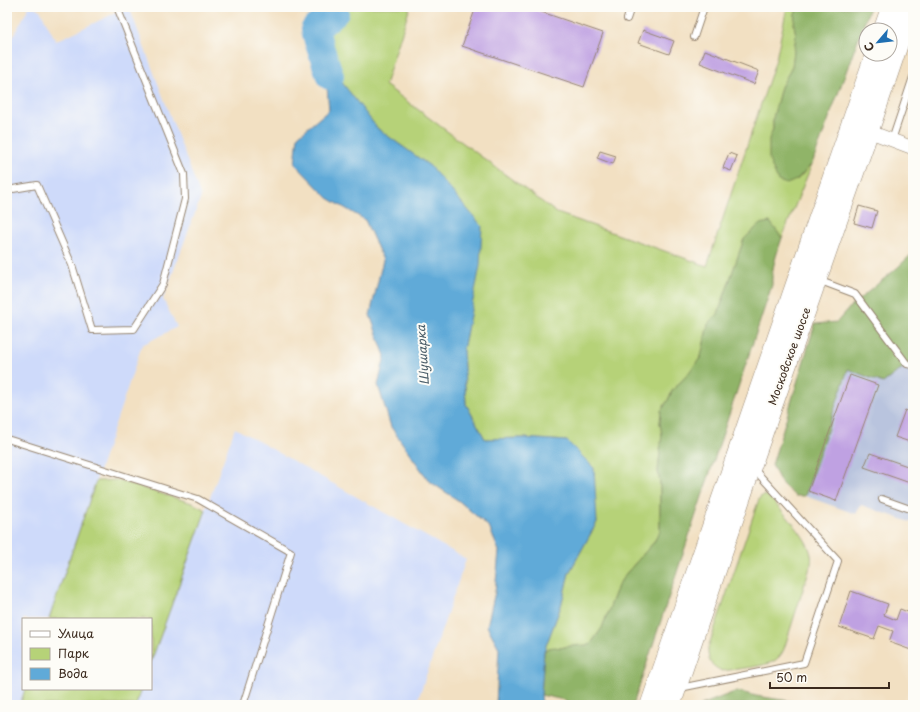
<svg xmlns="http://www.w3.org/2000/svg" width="920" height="712" font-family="'Playpen Sans',sans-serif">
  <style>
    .built { fill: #cedafa }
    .industrial { fill: #b9c4de }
    .green { fill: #b6d278; stroke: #787e4b }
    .forest { fill: #90b468; stroke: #666f43 }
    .water { fill: #60aad8; stroke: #4e6a7b }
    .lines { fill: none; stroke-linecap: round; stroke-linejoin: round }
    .river { stroke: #60aad8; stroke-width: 28 }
    .building { fill: #bfa1e2 }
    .service-casing { stroke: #968570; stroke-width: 8 }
    .minor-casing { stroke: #968570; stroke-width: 14 }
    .trunk-casing { stroke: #968570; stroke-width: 22 }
    .service { stroke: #fff; stroke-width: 6 }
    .minor { stroke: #fff; stroke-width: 13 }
    .trunk { stroke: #fff; stroke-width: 21 }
    .labels { text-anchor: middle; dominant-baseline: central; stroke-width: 4; stroke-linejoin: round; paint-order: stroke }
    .street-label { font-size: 11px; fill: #3b2a1e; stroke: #fdfcf7 }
    .water-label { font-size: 12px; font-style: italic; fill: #4a5d68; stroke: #fdfcf7 }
  </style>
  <rect width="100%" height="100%" fill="#fdfcf7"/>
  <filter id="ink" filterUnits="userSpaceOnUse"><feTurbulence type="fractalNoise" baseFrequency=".025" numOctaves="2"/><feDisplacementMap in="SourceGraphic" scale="8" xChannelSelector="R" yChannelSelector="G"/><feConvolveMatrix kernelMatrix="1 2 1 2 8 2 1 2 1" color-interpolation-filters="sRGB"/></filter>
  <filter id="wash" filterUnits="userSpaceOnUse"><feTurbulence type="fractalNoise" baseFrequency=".012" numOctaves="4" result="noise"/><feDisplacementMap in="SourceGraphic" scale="16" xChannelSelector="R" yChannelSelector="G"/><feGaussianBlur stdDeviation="0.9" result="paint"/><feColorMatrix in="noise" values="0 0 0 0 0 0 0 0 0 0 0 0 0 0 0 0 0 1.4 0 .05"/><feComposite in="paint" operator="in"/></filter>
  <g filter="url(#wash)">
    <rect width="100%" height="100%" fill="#f2e0c2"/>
    <path class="built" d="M29,7H34L40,10L56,41L111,15L125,7H129L201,197L163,299L177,327L142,345L49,619H23V689H25L20,705H7V48Z
      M235,428L466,559L416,705H136L141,689H151V662Z"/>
    <path class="industrial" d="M913,360V523L861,505L856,514L805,496L848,369L907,364Z"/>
    <path class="green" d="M345,7H410L385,85L557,213L707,266L776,59L787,7H798L795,14L794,25L796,35L792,67L781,87L773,118V129L769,139L797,180L812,164L782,238L770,222L744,239L718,314L708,324L701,357L687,375L672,391L668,400L661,411L660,423L662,434L658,471L660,483V531L654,542L624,576L618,586L602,628L590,645L570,646L560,648H549L544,651L561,606L569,573L597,522L567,441L523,438L485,439L466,404L463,350L470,314L430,166L378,129L349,93L334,72L324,39L323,29L344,16Z
      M116,480L192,503L206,510L151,662V619H49L96,481Z
      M765,495L769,497C782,511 808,537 811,555C812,558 811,561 811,564L784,649C782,654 779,658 774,661C764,667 735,669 722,671C710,665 708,661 708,648L759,499L761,496Z
      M25,689H141L136,705H20Z"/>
    <path class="forest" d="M798,7H870L812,164L796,180L787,184L778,181L769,160V139L773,129V118L781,87L792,67L796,35L794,25L795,14Z
      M770,222L782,238C777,253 771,269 772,285L633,705H570L564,700L541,695L544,651L549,648L555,647L560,648L570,646L590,645L602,628L618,586L624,576L654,542L660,531V483L658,471L662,434L660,423L661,411L668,400L672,391L687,375L701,357L708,324L718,314L744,239L760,224Z
      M913,253V360L883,383L848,369L805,496H795L781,483L772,465L815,324L837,322L851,306L897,268Z
      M737,691L756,696L816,705H701Z"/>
    <path class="water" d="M324,39L334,72L378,129L430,166L482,226L480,266L463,350L466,404L485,439L523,438L567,441L594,468L597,522L569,573L561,606L544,651L541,695L542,705H496L499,648L487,626L495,592L499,551L489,527L459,501L429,481L391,427L378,385L385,356L370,315L383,260L365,220L328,198L295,164L298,136L329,110L326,76L314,43Z"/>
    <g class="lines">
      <path class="river" d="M330,76L318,41L315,29L335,12L334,7"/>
    </g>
    <g id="blocks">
      <path class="building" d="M476,7H527L603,33L584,87L462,46Z
        M643,30L674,41L669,54L638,43Z
        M705,50L759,71L754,84L700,63Z
        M600,151L616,156L613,164L597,158Z
        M729,153L737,156L731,171L723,168Z
        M859,206L877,211L872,228L854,223Z
        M850,375L878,385L836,501L808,491Z
        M905,410L913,413V443L895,437Z
        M870,453L913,468V484L864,467Z
        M851,591L888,604L884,615L896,620L900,609L913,614V645L911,650L889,642L893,631L879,626L874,639L839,627Z"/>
    </g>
  </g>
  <g filter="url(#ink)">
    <use href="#blocks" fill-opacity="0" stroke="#968570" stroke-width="1"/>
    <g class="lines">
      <defs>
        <path id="service" d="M627,19L631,7
          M694,37L704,7
          M892,140L913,77
          M7,190L37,185L72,265L92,330L134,329L163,284L185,199L184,174L117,7
          M818,280L855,294L907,364L913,365
          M7,439L198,499L291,552L243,705
          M882,499L913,510
          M680,688L804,663L838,561L753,468"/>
        <path id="minor" d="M868,131L913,148"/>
        <path id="trunk" d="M884,30L892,7
          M651,705L876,54
          M670,705L751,465L868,131L910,7"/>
      </defs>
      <use href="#service" class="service-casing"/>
      <use href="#minor" class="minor-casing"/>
      <use href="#trunk" class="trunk-casing"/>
      <use href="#service" class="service"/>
      <use href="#minor" class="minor"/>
      <use href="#trunk" class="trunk"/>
    </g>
  </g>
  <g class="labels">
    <g class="street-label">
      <text transform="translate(789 356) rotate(-70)">Московское шоссе</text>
    </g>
    <g class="water-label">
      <text transform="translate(422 355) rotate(-94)">Шушарка</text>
    </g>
  </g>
  <rect width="920" height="712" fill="none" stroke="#fdfcf7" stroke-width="24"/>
  <rect x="22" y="618" width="130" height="72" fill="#fdfcf7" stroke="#afa8a0"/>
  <rect x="30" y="631" width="20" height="6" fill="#ffffff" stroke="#afa8a0"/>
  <text x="58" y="638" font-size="12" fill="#3b2a1e">Улица</text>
  <rect x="30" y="648" width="20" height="12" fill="#b6d278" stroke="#afa8a0"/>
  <text x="58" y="658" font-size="12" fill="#3b2a1e">Парк</text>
  <rect x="30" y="668" width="20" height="12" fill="#60aad8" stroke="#afa8a0"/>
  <text x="58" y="678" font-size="12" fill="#3b2a1e">Вода</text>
  <g transform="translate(878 42) rotate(242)"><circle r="19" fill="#fdfcf7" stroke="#afa8a0"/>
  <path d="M0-3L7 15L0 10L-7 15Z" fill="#1f6fb2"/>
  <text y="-6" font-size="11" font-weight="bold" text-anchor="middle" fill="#3b2a1e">С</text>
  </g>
  <path d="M770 682v6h119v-6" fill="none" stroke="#3b2a1e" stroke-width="2"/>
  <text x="776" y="682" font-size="12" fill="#3b2a1e" stroke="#fdfcf7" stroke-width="3" paint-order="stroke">50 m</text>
</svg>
